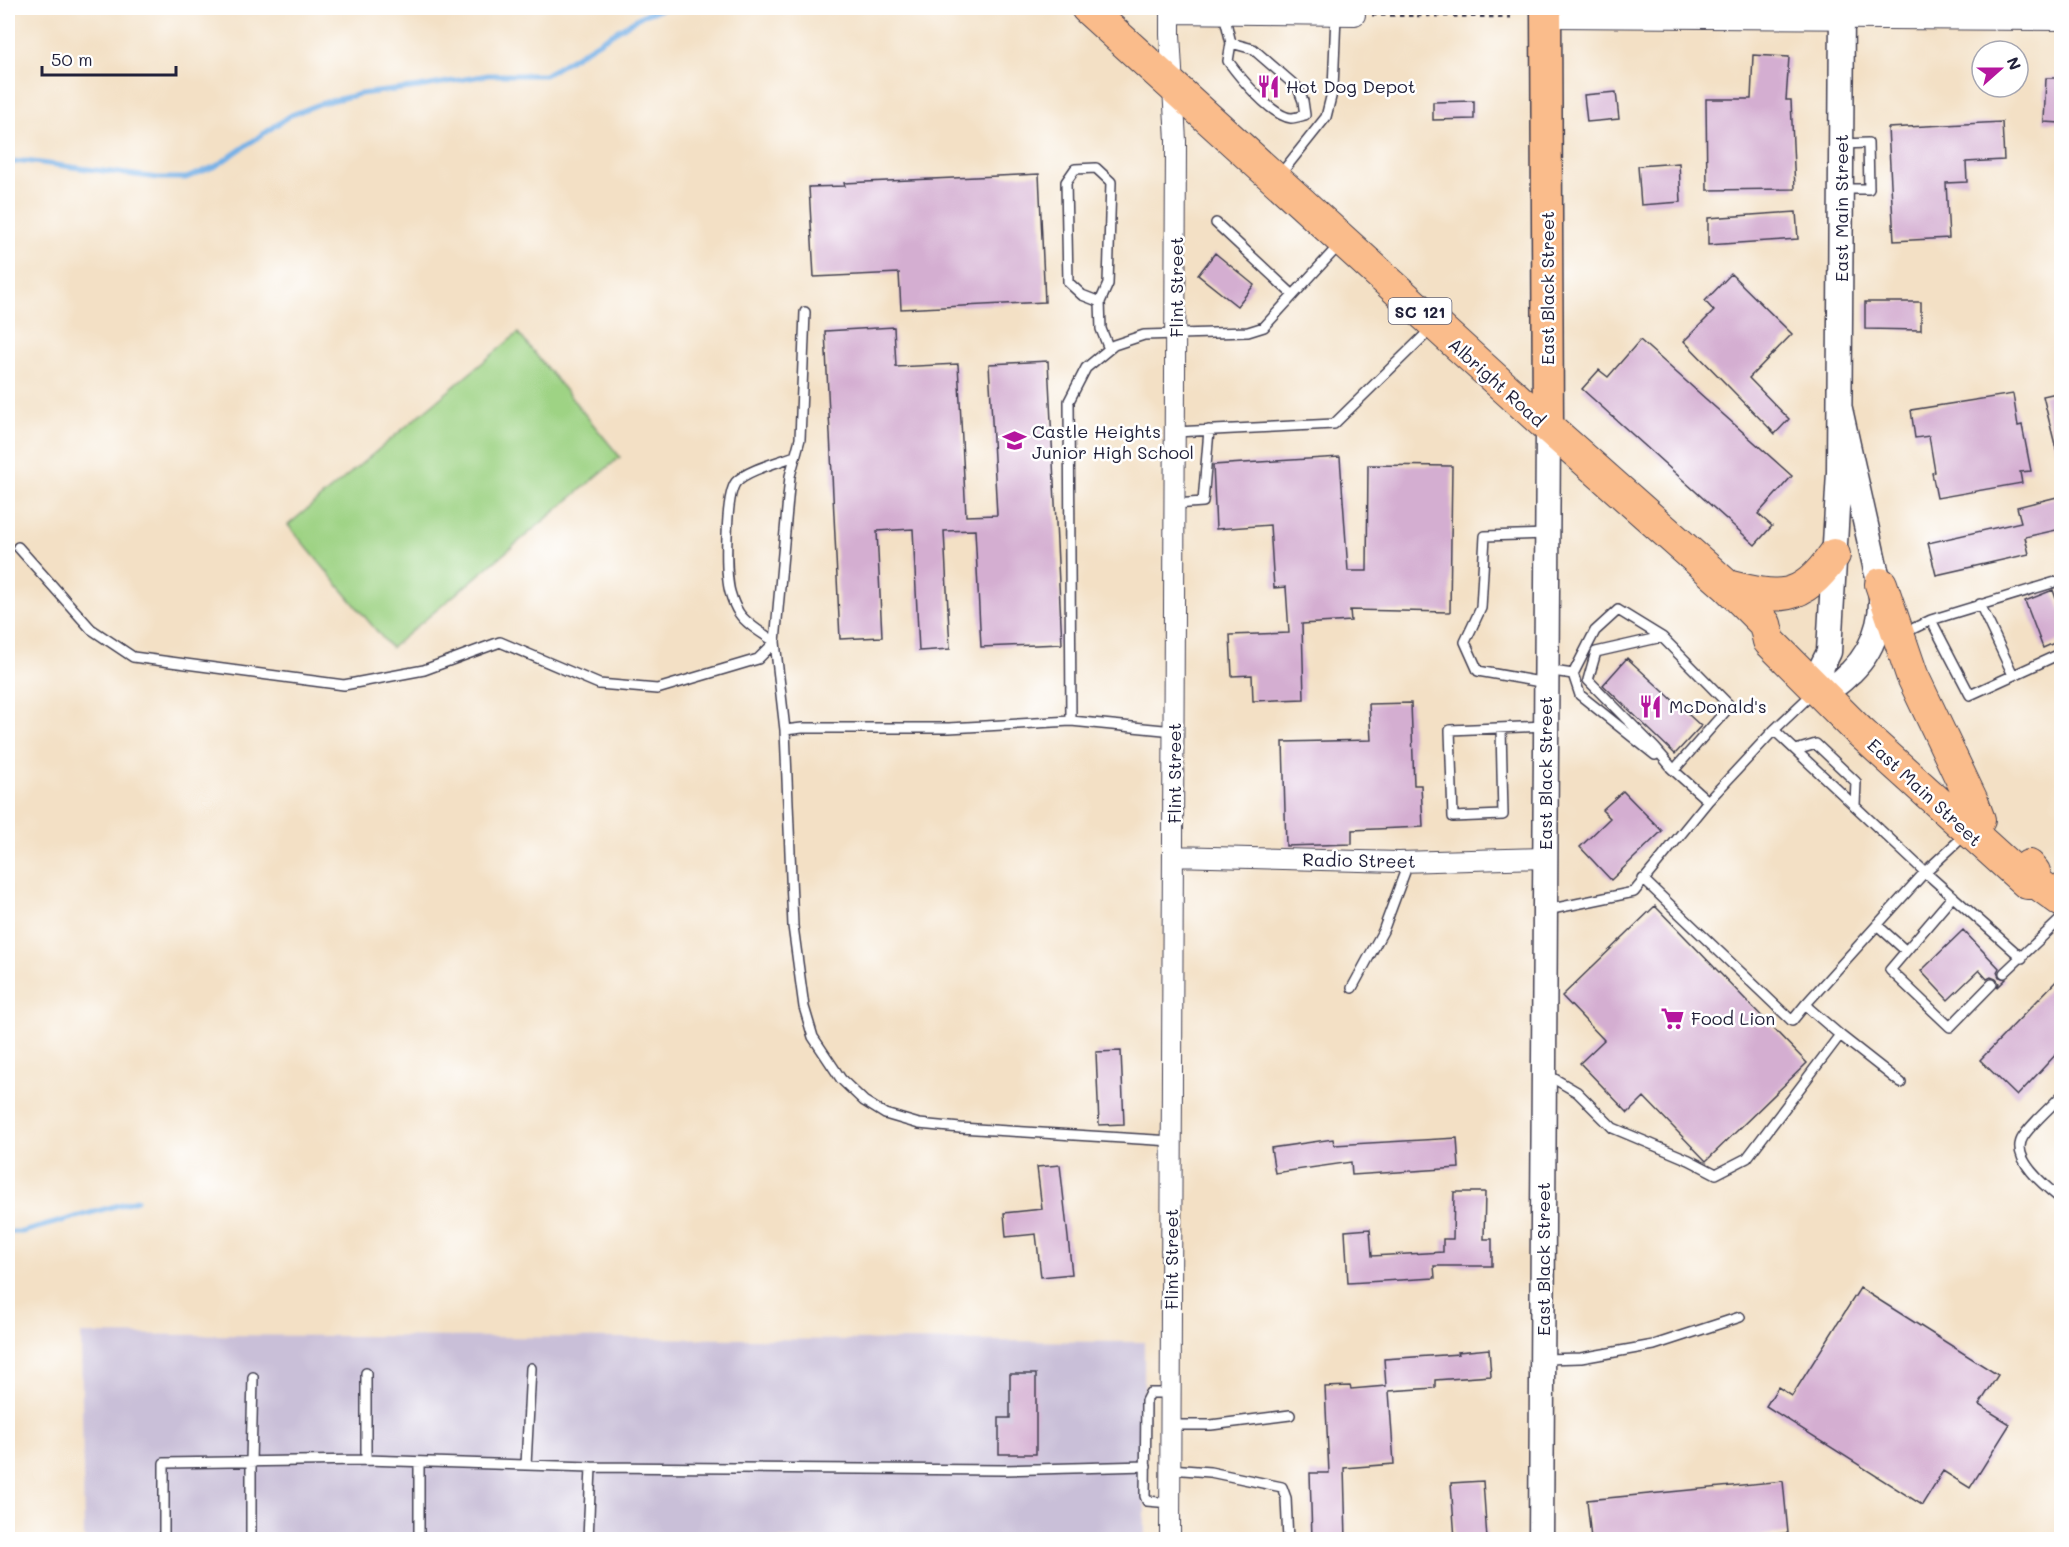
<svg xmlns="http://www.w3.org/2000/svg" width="2069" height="1547" font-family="Mali,sans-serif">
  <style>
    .industrial { fill: #c9bfd8 }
    .grass { fill: #9ed384; stroke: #607a60; stroke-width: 1.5 }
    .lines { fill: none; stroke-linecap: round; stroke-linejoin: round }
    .stream { stroke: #75b0e6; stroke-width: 5 }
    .building { fill: #d4aed1 }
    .service-casing { stroke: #413e50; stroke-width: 12 }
    .minor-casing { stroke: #413e50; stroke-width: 22 }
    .tertiary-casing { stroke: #413e50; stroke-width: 27 }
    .primary-casing { stroke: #413e50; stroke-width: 33 }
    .trunk-casing { stroke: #413e50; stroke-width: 34 }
    .path { stroke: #413e50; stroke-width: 3; stroke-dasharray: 4.5 4.5; stroke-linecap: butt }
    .service { stroke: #fff; stroke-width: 9 }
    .minor { stroke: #fff; stroke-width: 20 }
    .tertiary { stroke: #fff; stroke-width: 24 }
    .primary { stroke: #fabc8b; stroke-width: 30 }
    .trunk { stroke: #fabc8b; stroke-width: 32 }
    .labels { text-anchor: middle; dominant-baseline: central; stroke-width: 5; stroke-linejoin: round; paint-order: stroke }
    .shield { fill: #fff; stroke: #646476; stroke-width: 1.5 }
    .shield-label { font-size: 16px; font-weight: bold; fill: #22223b }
    .poi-label { font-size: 18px; fill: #22223b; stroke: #fff; text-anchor: start }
    .street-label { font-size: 18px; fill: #22223b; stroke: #fff }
  </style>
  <rect width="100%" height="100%" fill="#fff"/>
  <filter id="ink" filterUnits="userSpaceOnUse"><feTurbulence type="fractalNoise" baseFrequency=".0167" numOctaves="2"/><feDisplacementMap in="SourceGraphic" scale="12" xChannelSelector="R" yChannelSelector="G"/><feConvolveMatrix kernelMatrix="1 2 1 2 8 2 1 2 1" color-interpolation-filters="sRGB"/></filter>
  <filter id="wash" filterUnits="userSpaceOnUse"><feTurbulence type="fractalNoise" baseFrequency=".008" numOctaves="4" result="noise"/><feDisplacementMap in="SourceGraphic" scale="24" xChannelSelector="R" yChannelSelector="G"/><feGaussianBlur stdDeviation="1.35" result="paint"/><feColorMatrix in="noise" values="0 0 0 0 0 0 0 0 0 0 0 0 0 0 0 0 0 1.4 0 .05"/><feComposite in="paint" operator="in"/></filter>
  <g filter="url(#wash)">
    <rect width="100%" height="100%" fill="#f3e0c5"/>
    <path class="industrial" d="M81,1334L1144,1342L1145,1539H84Z"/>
    <path class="grass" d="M518,333L620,457L391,648L288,525Z"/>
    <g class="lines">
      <path class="stream" d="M8,163L25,161L158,178H186L216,166L291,115L322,103L360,94L419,87L488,75H545L643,15L665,8
        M8,1232H22L137,1200"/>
    </g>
    <g id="blocks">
      <path class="building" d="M1753,55L1789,57L1786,100H1791L1795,189L1707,190L1706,99H1751Z
        M2046,78H2061V123L2044,122Z
        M1616,92L1619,119L1587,122L1584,95Z
        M1474,101V119L1433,120V102Z
        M2002,122L2004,160L1966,162L1967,182L1946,183L1949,238L1894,241L1888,128Z
        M1679,163L1681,202L1641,205L1638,166Z
        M1039,174L1045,302L901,309L899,273L814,277L809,187L845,186L844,183Z
        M1796,212L1798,239L1708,245V218Z
        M1215,253L1254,285L1237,306L1198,275Z
        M1731,274L1792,334L1749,378L1789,419L1775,434L1684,341L1714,311L1705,301Z
        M1865,302H1921V330L1865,329Z
        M894,327L896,367L958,364L966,516L997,515L989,364L1048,361L1062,644L981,647L975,530L944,531L950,649L919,651L913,529L877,531L882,637L840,639L825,331Z
        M1640,340L1792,476L1758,514L1772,526L1755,545L1582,389L1599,370L1608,377Z
        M2061,392V449H2056L2043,396Z
        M2013,394L2018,426L2022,425L2031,471L2020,472L2022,483L1937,498L1932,473L1935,472L1929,436L1915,438L1911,410Z
        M1340,457L1348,571H1367L1368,465L1452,466L1450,612L1350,610L1351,621L1302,624L1304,699L1253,701L1252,675L1232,676L1230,635L1289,633L1286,587L1274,588L1270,525L1216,529L1213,465Z
        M2061,496V529L2025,537L2029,554L1936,575L1928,543L2021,522L2017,507Z
        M2053,590L2061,613V640L2043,648L2025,601Z
        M1627,658L1701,726L1675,754L1603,685Z
        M1411,703L1414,785H1421L1423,827L1352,830V844L1286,846L1283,742L1371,740L1369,704Z
        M1623,791L1662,831L1611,880L1580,847L1610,818L1602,810Z
        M1655,906L1807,1063L1706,1161L1644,1097L1628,1113L1580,1063L1604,1040L1562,996Z
        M1963,930L1999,968L1997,972L1999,977L2006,979L1997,988L1999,983L1996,979L1991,977L1987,979L1979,970L1948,1000L1921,971Z
        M2061,976V1049L2017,1096L1980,1060Z
        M1121,1051L1124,1124L1099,1125L1096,1052Z
        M1457,1138L1459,1168L1352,1175L1351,1162L1275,1173L1271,1148L1333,1139L1334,1145Z
        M1060,1165L1072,1274L1041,1277L1036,1234L1006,1237L1004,1213L1042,1209L1037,1167Z
        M1454,1192H1485L1484,1239H1492V1266H1434L1435,1278L1348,1283L1345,1231L1370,1229L1372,1256L1443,1252V1239H1453Z
        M1860,1288L1998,1375L1979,1405L2010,1424L1970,1488L1943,1471L1922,1505L1766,1406L1778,1387L1792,1396Z
        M1489,1349L1491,1376L1435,1380V1388L1389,1391L1394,1464L1344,1468L1346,1539H1312L1310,1473H1329L1325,1387L1350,1386L1351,1389L1386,1386L1384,1359L1459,1354L1458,1352Z
        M1010,1374H1036V1454H999V1418H1010Z
        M1483,1481L1487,1539H1455L1451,1483Z
        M1783,1481L1788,1533L1722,1539H1591L1587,1500Z"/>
    </g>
  </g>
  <g filter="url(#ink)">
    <use href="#blocks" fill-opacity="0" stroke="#413e50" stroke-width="1.5"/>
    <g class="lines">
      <defs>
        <path id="service" d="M1224,14L1231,43L1228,61C1239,76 1271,116 1291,118C1295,118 1301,116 1305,115L1303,101L1298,88L1253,49L1231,43
          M1279,176L1326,117L1333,89L1336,15
          M1841,189H1869L1868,143L1843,144
          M1216,223L1293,295
          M1100,302L1082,295L1068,282L1066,182L1075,169L1096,168L1111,182L1108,284L1100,302L1101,329L1109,349
          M1175,432L1334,424L1431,329
          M1175,504L1203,502L1209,430
          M18,547L91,629L133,657L344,685L424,670L500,642L599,684L657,689L758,659L775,642C764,634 747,625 739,613C735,607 732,599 730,592C725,574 725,496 736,482C747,470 779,462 795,456
          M1980,604L2013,675
          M1931,620L1970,695L2062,653
          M1902,634L1931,620L2062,580
          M1546,670L1573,674L1580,695L1655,755
          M1573,674L1595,631L1618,610L1662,637L1730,706L1674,770L1655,748L1588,680L1596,652L1662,637
          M1546,683L1478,671L1465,642L1481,608L1485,536L1547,534
          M1071,721L949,728H802L785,730L793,926L804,1007L813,1037L841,1079L864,1101L885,1114L919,1124L960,1128L1172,1141
          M1501,728L1503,815L1453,817L1450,730L1546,726
          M785,730L775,642L790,476L800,439L805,312
          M1774,730L1925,872L2022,958
          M1174,731L1071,721L1069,401L1086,368L1114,345L1144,335L1248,332L1264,327L1341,243
          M1796,750L1816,744L1856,782L1855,805
          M1671,768L1708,801L1774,730L1814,692
          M1643,879L1792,1021L1805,1005
          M1953,896L1890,970L1950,1027L1992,984
          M1547,910L1634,892L1708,801
          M1877,925L1906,951
          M2004,973L2062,918
          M1352,988L1383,931L1409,861
          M1840,1035L1901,1083
          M1546,1074L1577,1092L1613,1128L1689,1160L1716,1174L1747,1158L1840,1035L1805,1005L1925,872L1965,835
          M2062,1095C2050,1108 2032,1123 2023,1137C2009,1158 2047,1188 2062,1200
          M1545,1359L1581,1358L1654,1345L1740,1317
          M1170,1425H1211L1290,1415
          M366,1460V1373
          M419,1462V1540
          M526,1465L531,1368
          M591,1467L1004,1470L1146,1466
          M1170,1469L1210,1472L1282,1487L1286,1498L1288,1540
          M1170,1503L1147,1501L1145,1496L1146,1401L1150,1393H1170
          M164,1540V1463L366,1460L591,1467L588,1540
          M251,1540V1462L253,1377"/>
        <path id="minor" d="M1170,13L1355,15
          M1546,17L2062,20
          M1173,856L1399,862L1544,858
          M1170,1540L1176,141L1170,34V8"/>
        <path id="tertiary" d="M1840,409L1876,570C1888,605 1878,646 1851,672C1846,676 1842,681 1837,684C1831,686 1824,687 1819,689L1822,666L1829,652L1839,472L1842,8
          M1541,1540L1548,427"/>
        <path id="primary" d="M1546,8L1548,427"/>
        <path id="trunk" d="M1087,8L1548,427L1727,586L1765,624L1769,641L1858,730L2027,883H2037
          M1881,584L1912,675L1972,801L1979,820
          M1727,586C1779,599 1800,603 1834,555
          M2029,866L2034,872L2037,883L2062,901"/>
      </defs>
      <use href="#service" class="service-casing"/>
      <use href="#minor" class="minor-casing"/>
      <use href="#tertiary" class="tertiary-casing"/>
      <use href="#primary" class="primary-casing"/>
      <use href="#trunk" class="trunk-casing"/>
      <path class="path" d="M1372,15L1511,17"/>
      <use href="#service" class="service"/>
      <use href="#minor" class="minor"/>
      <use href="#tertiary" class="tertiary"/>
      <use href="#primary" class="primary"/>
      <use href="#trunk" class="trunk"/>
    </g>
  </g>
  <defs>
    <symbol id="restaurant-bare" viewBox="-9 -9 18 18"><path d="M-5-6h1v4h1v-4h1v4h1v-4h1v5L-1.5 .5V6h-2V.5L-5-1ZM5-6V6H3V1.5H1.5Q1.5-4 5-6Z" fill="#b5179e" stroke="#fff" stroke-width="2.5" paint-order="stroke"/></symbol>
    <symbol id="school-bare" viewBox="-9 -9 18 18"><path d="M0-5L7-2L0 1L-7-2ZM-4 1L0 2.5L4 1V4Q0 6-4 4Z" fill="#b5179e" stroke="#fff" stroke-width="2.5" paint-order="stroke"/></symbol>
    <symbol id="supermarket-bare" viewBox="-9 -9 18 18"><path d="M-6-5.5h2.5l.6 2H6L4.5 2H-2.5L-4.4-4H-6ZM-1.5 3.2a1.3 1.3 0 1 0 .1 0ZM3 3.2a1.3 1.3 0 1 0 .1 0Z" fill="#b5179e" stroke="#fff" stroke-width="2.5" paint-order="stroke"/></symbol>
  </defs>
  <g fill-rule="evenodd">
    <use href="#restaurant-bare" x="1252" y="70" width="33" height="33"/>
    <use href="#school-bare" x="998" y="424" width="33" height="33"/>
    <use href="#restaurant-bare" x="1634" y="690" width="33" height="33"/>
    <use href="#supermarket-bare" x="1656" y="1002" width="33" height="33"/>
  </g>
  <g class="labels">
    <rect class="shield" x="1388.5" y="298" width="63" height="26" rx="4.5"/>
    <g class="shield-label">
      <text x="1420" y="311">SC 121</text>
    </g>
    <g class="poi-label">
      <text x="1286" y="86">Hot Dog Depot</text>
      <text x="1032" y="431">Castle Heights<tspan x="1032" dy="21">Junior High School</tspan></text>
      <text x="1669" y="706">McDonald's</text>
      <text x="1691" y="1018">Food Lion</text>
    </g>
    <g class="street-label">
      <text transform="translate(1841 208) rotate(-90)">East Main Street</text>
      <text transform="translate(1176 287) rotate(-90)">Flint Street</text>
      <text transform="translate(1547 288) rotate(-90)">East Black Street</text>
      <text transform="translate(1497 382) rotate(42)">Albright Road</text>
      <text transform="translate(1174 773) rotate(-90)">Flint Street</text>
      <text transform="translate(1545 773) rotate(-90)">East Black Street</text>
      <text transform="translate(1925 792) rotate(43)">East Main Street</text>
      <text transform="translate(1359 860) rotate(1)">Radio Street</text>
      <text transform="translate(1171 1259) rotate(-90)">Flint Street</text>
      <text transform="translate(1543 1259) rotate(-90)">East Black Street</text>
    </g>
  </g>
  <rect width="2069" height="1547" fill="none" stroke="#fff" stroke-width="30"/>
  <g transform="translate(2000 69) rotate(69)"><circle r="28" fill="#ffffff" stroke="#a7a7b1" stroke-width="1.5"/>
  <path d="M0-4.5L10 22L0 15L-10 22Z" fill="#b5179e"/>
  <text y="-9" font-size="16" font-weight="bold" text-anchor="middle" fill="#22223b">N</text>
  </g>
  <path d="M42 66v9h134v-9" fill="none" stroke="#22223b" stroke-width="3"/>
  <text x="51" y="66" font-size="18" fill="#22223b" stroke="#ffffff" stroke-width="4.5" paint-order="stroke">50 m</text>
</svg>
